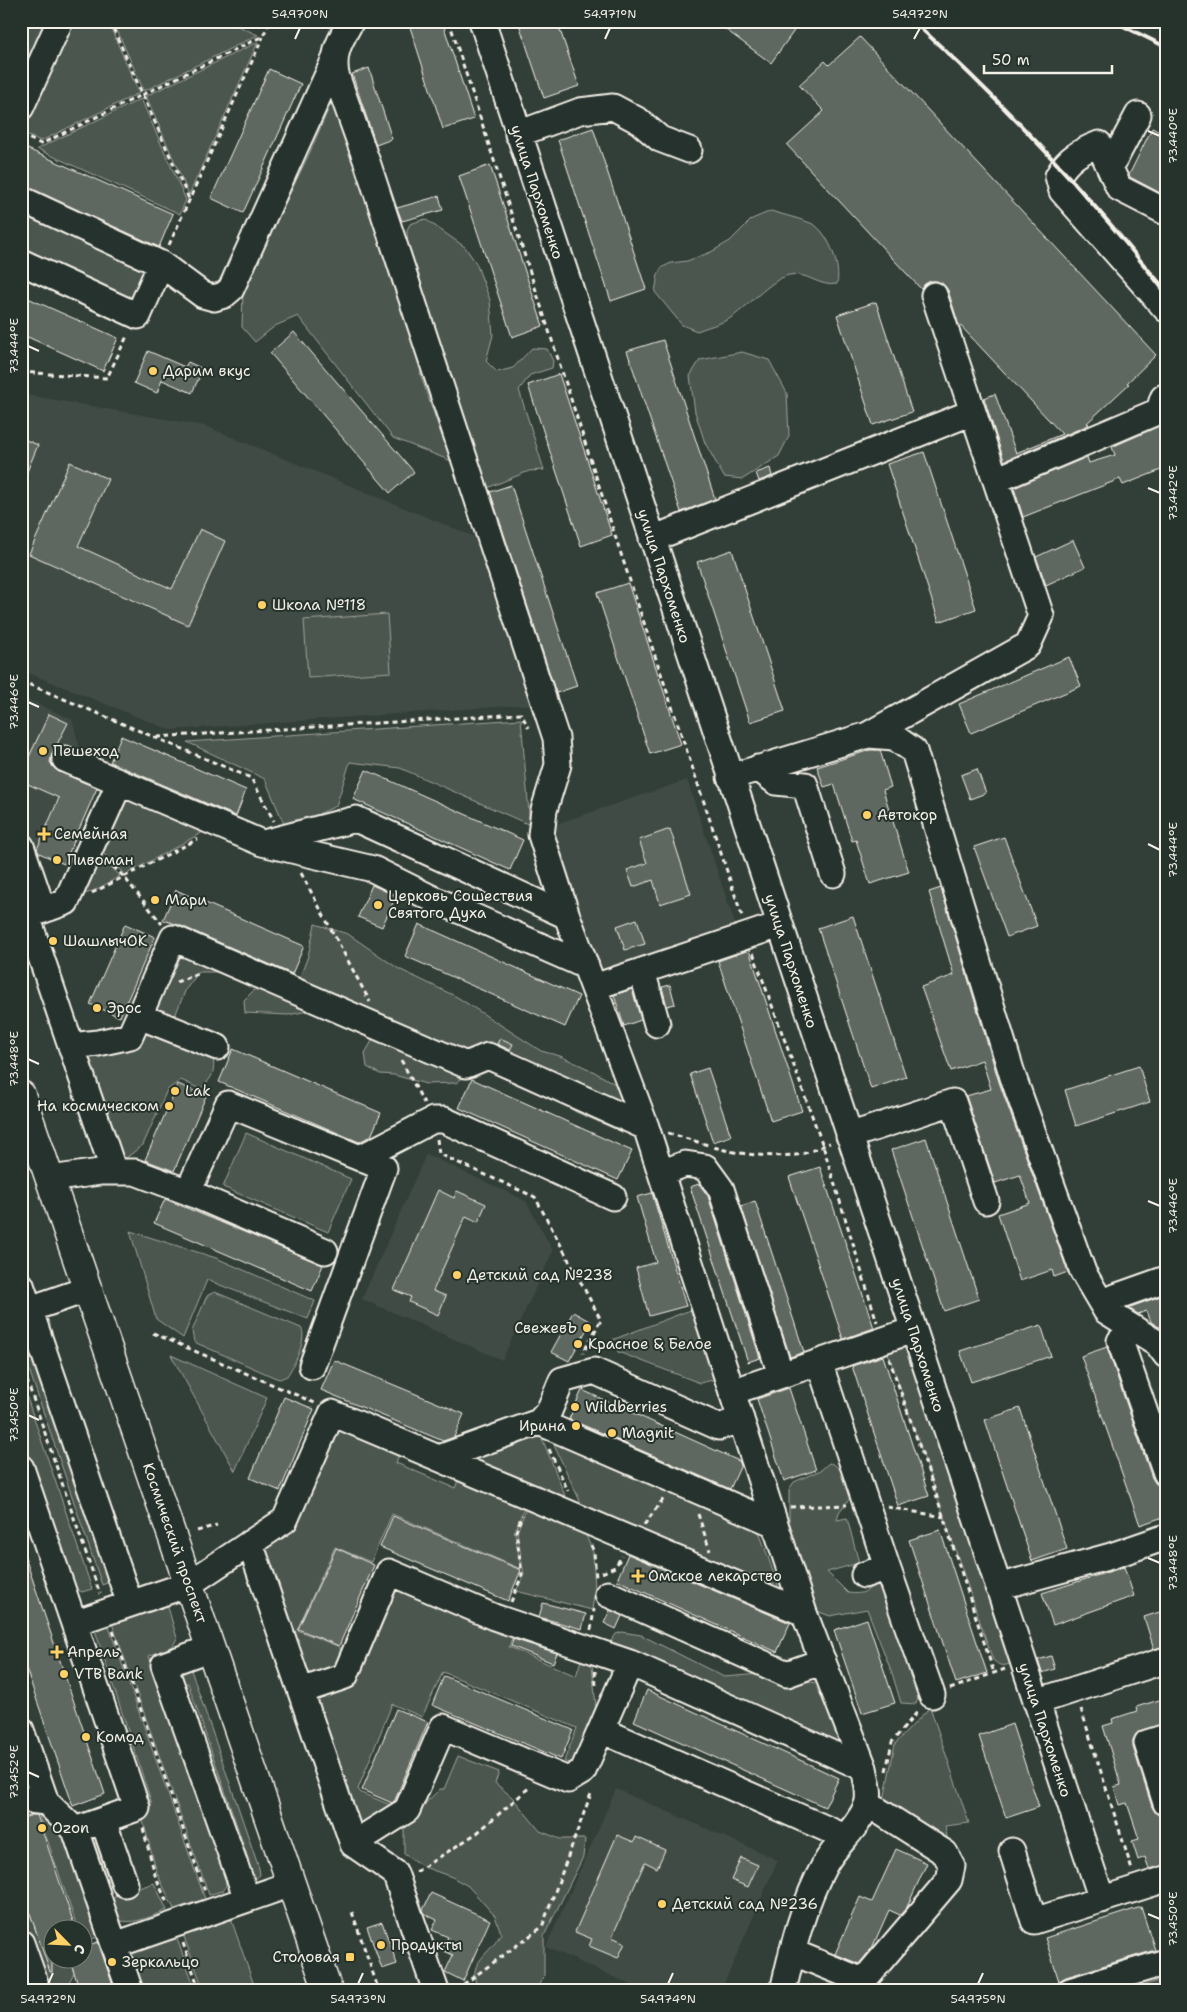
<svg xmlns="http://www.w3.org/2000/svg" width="1187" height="2012" font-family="'Shantell Sans',sans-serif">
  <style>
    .built { fill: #404b44 }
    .green { fill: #4c564f; stroke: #a0a49c }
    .building { fill: #5f6861; stroke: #f4f1e8 }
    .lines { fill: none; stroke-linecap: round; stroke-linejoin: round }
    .minor-casing { stroke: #f4f1e8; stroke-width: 29 }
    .major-casing { stroke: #f4f1e8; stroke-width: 31 }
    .path { stroke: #f4f1e8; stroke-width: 3; stroke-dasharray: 5 4; stroke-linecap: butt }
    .minor { stroke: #26332d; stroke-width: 25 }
    .major { stroke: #26332d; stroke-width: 28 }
    .rail { stroke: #f4f1e8; stroke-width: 4 }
    .ticks { fill: none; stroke: #f4f1e8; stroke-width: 2 }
    .poi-dot { fill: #ffd166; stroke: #26332d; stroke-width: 2 }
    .labels { text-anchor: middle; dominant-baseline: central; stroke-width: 4; stroke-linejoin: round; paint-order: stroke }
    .street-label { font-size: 15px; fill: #f4f1e8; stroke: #26332d }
    .poi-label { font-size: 15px; fill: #f4f1e8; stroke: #26332d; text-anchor: start }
    .neatline { fill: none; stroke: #f4f1e8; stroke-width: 2 }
    .ticks-label { font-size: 12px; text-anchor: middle; fill: #f4f1e8 }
  </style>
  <rect width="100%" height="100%" fill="#323e38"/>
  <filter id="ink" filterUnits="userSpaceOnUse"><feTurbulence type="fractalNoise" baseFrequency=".02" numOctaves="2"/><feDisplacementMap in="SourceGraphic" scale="10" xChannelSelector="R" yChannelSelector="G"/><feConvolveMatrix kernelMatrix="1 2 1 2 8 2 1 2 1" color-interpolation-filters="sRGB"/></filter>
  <g filter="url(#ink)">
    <path class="built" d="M21,394L205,426L480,539L538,704L170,730L21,670Z
      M21,697L72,719L80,748L21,885Z
      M687,780L738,933L601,979L550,826Z
      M426,1154L526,1201L553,1251L502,1360L362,1299Z
      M616,1789L778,1860L721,1991H645L546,1947Z"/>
    <path class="green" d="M29,21H53L21,89V40Z
      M62,21H108L139,93L41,141L21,133V110Z
      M113,21H227L258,35L144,91Z
      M258,42L189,195L146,96Z
      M337,89L432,368L420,373L442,437L454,433L459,464L393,438L298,316L275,326L255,342L242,327L243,290L310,152Z
      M141,99L186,200L180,214L37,149Z
      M21,206L155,268L136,309L21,256Z
      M771,211C780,214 810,221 816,226C830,237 841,267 837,284C820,288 806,271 789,275C770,280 747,308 729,319C720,324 707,327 697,331L682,325L655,292L658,275L661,268L671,263L687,261L711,252L730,241L752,219Z
      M425,219L465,247L476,263L490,300L493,335L486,361L497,372L513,368L532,348L547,349L553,361L552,368L530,375L519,390L544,470L529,471L487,488L456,393L408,257L407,230L410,224Z
      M742,352L769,360L787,393L789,436L779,456L743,479L724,477L705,443L695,412L690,376L700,360Z
      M387,614L391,672L308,678L304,620Z
      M521,719L530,825L400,768L350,762L336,806L286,829L265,779L187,742Z
      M121,788L214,826L125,875L94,844Z
      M92,847L120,876L98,889L67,901Z
      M315,924L348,934L399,969L457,997L541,1051L560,1056L591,1070L622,1088L633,1110L622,1132L576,1112L518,1077L475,1069L456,1083L426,1084L394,1075L380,1074L367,1067L365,1053L372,1041L363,1009L313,1010L288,1015L245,1013L244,1000L254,990L274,987L300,977L308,956Z
      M185,938L221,972H199L186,989L172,1023L213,1056C215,1072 213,1078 200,1089L181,1080L167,1090L143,1145L126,1158L115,1152L89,1057L93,1051L108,1044Z
      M246,1133L351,1179L328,1232L223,1187Z
      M130,1231L216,1258L315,1301L308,1319L207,1280L183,1338L156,1319Z
      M215,1292L301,1328C308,1338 294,1366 287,1376L280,1379L276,1378L194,1342L192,1331L206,1298L208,1295Z
      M693,1309L717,1379L700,1383L618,1352L612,1340Z
      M26,1329L112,1581L102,1585L21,1346V1331Z
      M907,1337L1012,1663C1003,1667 999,1666 993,1660L888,1353L887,1346Z
      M171,1355L267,1398L235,1471Z
      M21,1380L92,1589L82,1592L74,1588L72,1584L21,1433Z
      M333,1415L402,1445L396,1463L455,1488L462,1471L528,1498L515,1532L521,1569L392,1514L371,1562L335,1547L297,1630L340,1647L344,1675L302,1689L253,1544L285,1522Z
      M537,1425L571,1511L452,1458Z
      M546,1428L756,1523L781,1594L585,1512Z
      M829,1463C842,1465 847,1482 854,1493L839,1512L837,1520L847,1518L859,1563L827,1572L848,1593C865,1595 868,1591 879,1579L920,1692L916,1704L901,1703L892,1673L867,1609L830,1616L817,1611L798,1558L796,1543L789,1521V1489L794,1482L821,1470Z
      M530,1499L580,1521L593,1552L595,1590L592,1610L516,1591L524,1575L517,1532Z
      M390,1574L516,1626L509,1647L576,1676L584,1651L591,1653L598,1729L580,1768L564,1761L577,1728L443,1672L422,1717L392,1704L358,1789L361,1793L403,1810L354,1841L303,1692L348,1677Z
      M165,1597L177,1638L173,1646L149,1656L225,1875L226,1885L224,1890L209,1895L109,1615Z
      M105,1616L205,1899L174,1909L157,1873L140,1810L152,1804L92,1621Z
      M622,1632L641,1635L724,1677L761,1674L782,1676L816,1683L831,1689L844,1746L616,1647L611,1641L616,1634Z
      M190,1667L259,1868L260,1875L252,1882L246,1862L249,1861L188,1683L181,1684L173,1669Z
      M930,1707L969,1823L945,1826L948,1842L883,1805L895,1744Z
      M458,1756L499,1772L495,1783L512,1797L540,1831L560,1839H585L583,1857L544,1936V1976L535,1991H483L476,1984C475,1979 474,1972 476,1967C482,1954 495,1947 501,1933L495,1916L468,1886L452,1877L424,1867L404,1854V1824L440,1789H444Z
      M38,1813L57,1816L85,1846L99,1843L113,1880L109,1891V1933L83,1942L82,1930L78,1929Z
      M154,1883L167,1910C149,1917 133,1926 114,1919L106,1899Z
      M21,1887L46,1959L52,1957V1960H69L74,1973L64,1991H21Z
      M229,1913L256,1991H204L181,1929Z
      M173,1928L196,1991H133L118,1947Z
      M1166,1978V1991H1126Z"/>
    <path class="building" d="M408,21H442L474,119L443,129Z
      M518,21H557L579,86L544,98Z
      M714,21H801L771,63Z
      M860,37L1156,355L1127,383L1129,384L1087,423L1089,424L1086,426L1004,461L984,398L995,394L1016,453L1062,434L958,323L948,290L944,285L937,281H930L924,285L921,289L787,145L824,111L799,85L825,61L829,65Z
      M369,68L392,139L376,145L352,74Z
      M269,69L301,84L243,213L211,198Z
      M593,128L646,289L611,301L558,140Z
      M1152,128L1166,135V196L1130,177L1129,175Z
      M21,146L173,214L159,247L21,185Z
      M490,165L543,326L512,337L459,176Z
      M439,196L443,210L402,221L397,208Z
      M21,295L118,338L103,371L21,334Z
      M876,302L912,412L873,425L837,315Z
      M294,332L414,472L390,493L270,353Z
      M663,340L715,499L681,512L627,351Z
      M148,351L185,367L188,362L203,369L192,393L162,380L157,393L134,383Z
      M559,374L612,535L581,546L528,385Z
      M1166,423V468L1123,485L1120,479L1023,517L1014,488L1087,457L1089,463L1115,455L1112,447Z
      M21,438L38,445L21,486Z
      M924,452L976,609L939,622L887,464Z
      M70,462L108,479L78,546L172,589L200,529L225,541L188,625L29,554Z
      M770,468L772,476L759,481L756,473Z
      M511,485L577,686L556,693L490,492Z
      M1073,540L1085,567L1046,585L1036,557Z
      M732,550L785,711L750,722L697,562Z
      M628,583L681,744L650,754L597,593Z
      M1069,657L1081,686L971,733L959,704Z
      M49,714L68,723L52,754L50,762L53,767L59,772L97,788L64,864L39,853L37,849L59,798L21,781V774Z
      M121,736L246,790L236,816L110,762Z
      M870,750H880L891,787L883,790L909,872L870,884L856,840L852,841L834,784L824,787L817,767Z
      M977,769L986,793L970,799L961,775Z
      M366,770L523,840L510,870L353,799Z
      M670,829L691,894L660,904L653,880L633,887L627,870L647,863L639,840Z
      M1004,837L1037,926L1007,937L974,847Z
      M372,885L396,896L382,927L358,917Z
      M941,888L999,1082L1068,1272L1054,1277L1052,1270L1020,1281L998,1214L1030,1203L1020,1175L995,1183L966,1096L991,1089L982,1060L951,1071L921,987L954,975L929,892Z
      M176,890L304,946L292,974L179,925L163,920Z
      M853,916L906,1077L871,1089L818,928Z
      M637,919L645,944L625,950L617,926Z
      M125,924L155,937L120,1017L90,1004Z
      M419,924L579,996L565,1027L405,956Z
      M749,950L802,1111L771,1121L718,961Z
      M670,985L675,1004L667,1006L662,987Z
      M632,989L641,1020L624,1026L614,995Z
      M500,1038L513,1044L510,1050L497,1044Z
      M233,1049L381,1113L371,1136L359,1142L219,1082Z
      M1139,1066L1150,1102L1076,1126L1065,1090Z
      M708,1068L731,1136L713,1142L690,1074Z
      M472,1079L632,1151L618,1180L459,1108Z
      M178,1084L206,1096L174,1171L145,1160Z
      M926,1138L979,1299L944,1311L891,1150Z
      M820,1167L874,1328L843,1339L789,1177Z
      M699,1184L708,1196L760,1358L748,1362L690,1187Z
      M438,1190L454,1198L457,1191L486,1204L478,1222L466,1216L433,1291L446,1296L438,1315L409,1302L411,1297L394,1290Z
      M652,1193L686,1306L649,1316L636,1268L656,1262L637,1197Z
      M165,1199L323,1265L312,1291L154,1223Z
      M755,1201L804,1352L790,1357L741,1206Z
      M1166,1294V1324L1159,1327L1151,1322L1147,1311L1138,1314L1128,1308Z
      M573,1312L591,1322L569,1361L551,1352Z
      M1041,1325L1051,1356L971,1382L960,1351Z
      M1107,1347L1152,1478L1156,1484L1161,1486L1166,1499V1516L1140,1525L1081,1356Z
      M883,1356L929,1496L898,1506L852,1366Z
      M334,1360L464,1414L454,1437L443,1441L321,1390Z
      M789,1388L816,1470L784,1481L757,1399Z
      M582,1390L739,1461L741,1465L730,1489L569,1419Z
      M284,1397L314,1409L280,1491L250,1478Z
      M1020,1408L1067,1549L1032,1561L985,1420Z
      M393,1516L521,1570L508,1601L380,1547Z
      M940,1530L987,1673L956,1683L909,1540Z
      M336,1548L374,1565L339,1646L298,1629Z
      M24,1554L105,1794L73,1806L21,1654V1555Z
      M628,1554L790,1623L777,1652L617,1580Z
      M1124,1567L1134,1596L1053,1625L1042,1593Z
      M543,1603L586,1614L582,1629L539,1617Z
      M610,1610L622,1616L616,1629L604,1623Z
      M1166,1610V1646L1154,1649L1144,1617Z
      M867,1619L895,1703L862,1713L834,1630Z
      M513,1639L557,1653L553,1663L511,1646Z
      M1051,1656L1055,1669L1042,1673L1038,1660Z
      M444,1676L573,1730L561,1759L432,1705Z
      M647,1690L839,1778L825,1807L634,1721Z
      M1166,1698V1723L1142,1730L1136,1734L1133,1740V1747L1152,1807L1156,1813L1162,1816L1166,1830V1865L1149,1869L1145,1857L1138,1860L1132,1841L1139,1839L1127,1803L1119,1805L1114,1787L1121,1785L1103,1726L1113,1723L1112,1719L1137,1711L1136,1707Z
      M396,1709L428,1722L395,1800L392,1803L362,1790Z
      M1012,1724L1039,1807L1006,1818L979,1736Z
      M32,1815H37L76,1930H52V1972H50L21,1887V1819Z
      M617,1835L634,1842L636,1837L665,1850L657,1868L645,1862L612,1937L625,1943L618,1958L589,1946L592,1939L575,1932Z
      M896,1849L927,1863L907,1907L900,1915L889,1910L872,1948L859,1964L835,1954L860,1897L872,1902Z
      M741,1858L758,1865L748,1887L731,1880Z
      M431,1893L490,1920L463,1981L445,1972L453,1955L442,1950L448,1937L432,1930L437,1920L425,1914L423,1910Z
      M1141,1907L1155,1950L1066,1977L1059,1981L1045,1938Z
      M382,1922L397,1964L382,1969L367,1927Z
      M98,1942L115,1991H80L70,1960H82V1947Z"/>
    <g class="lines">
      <defs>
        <path id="minor" d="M351,21C340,41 332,52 336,75L368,165L556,738L558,765L544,810L541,835L567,916L646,1127L732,1392
          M482,21L1102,1900
          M21,107L60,21
          M518,134L580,111L613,107L639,121L660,139L689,150
          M1110,168L1138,115
          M21,199L161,264L203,295L214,298L224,295L231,289L334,61
          M1166,212L1119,188L1099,144C1081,151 1068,158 1058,176L1062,191L1166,309
          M21,262L138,316L161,264
          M996,480L1159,411L1163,398L1166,396
          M652,539L973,412
          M868,735L1028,645L1041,616L934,295
          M65,759L262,843L373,869L429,897L586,966
          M758,768L776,782L805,785L833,874
          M730,777L868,735L894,737L914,751L1013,1077L1083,1272L1106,1311L1157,1343L1166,1355
          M267,842L356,819L567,916
          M21,846L43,910
          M27,916L114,1172
          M21,918L66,902L119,784
          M642,971L657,1024
          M594,987L779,925
          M139,1016L173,938L466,1065L488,1056L646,1127
          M71,1046L98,1043L130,1036L139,1016L217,1047
          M849,1136L953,1102L986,1201
          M661,1173L685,1164L705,1167L721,1189L781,1375
          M50,1179L100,1172H135L188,1192L325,1251
          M188,1192L228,1104L360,1158L433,1120H444L613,1197
          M21,1285L130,1604
          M1101,1302L1166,1279
          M21,1312L88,1289
          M1120,1341L1166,1473
          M819,1362L887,1567L932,1695
          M312,1366L384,1168L360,1158
          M539,1422L775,1524
          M439,1458L539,1422L549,1411L562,1380L594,1371L719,1427L741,1419
          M21,1468L137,1808L75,1830
          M250,1543L353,1844L395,1873L436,1991
          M864,1575L887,1567
          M998,1587L1111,1556L1166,1537
          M608,1594L787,1674L823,1661
          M74,1623L189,1584L285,1520L332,1413L804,1613
          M211,1648L164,1665L247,1899
          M301,1691L345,1676L389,1572L494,1617L630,1663
          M1036,1702L1166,1660
          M21,1730L46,1802L75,1830L130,1991
          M601,1730L845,1837
          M1166,1737L1147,1743L1166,1803
          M21,1799L46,1802
          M103,1820L125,1884
          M353,1844L407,1810L443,1727L568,1780L583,1771L630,1663L864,1768
          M1012,1851L1034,1921L1166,1879
          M21,1943L38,1991
          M115,1945L291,1884
          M792,1952L863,1981L949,1880L952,1866L945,1853L868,1804
          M783,1991C793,1947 803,1904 825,1864C837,1843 858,1828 867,1805C871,1793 866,1779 864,1768L804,1613L732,1392L913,1330
          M1070,1991L1166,1962"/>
        <path id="major" d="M21,1095L328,1991"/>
      </defs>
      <use href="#minor" class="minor-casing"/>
      <use href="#major" class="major-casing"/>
      <path class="path" d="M110,21L189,199
        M449,21L620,551L742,916
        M21,27L24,21
        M21,135L41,144L263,36L270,21
        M169,245L263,37
        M21,372L107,378L128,334
        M21,681L251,778L274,821
        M157,737L521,714L529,728
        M107,860L124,877L162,924
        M301,873L370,1002
        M92,893L198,839
        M753,953L823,1146L877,1322
        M176,982L201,973
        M401,1060L424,1103
        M668,1133L708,1145
        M437,1139L439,1154L535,1197L601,1320L583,1353
        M714,1147C739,1155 770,1157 796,1155C807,1154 819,1147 830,1143
        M153,1333L315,1403
        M889,1358L936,1494L994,1673
        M21,1363L100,1594
        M549,1449L568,1491
        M790,1507L847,1505
        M887,1507L944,1517
        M698,1514L710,1551
        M644,1525L664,1498
        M197,1531L217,1525
        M591,1545L594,1552L596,1578
        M602,1573L615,1567L622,1556
        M511,1602L522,1575L516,1531L522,1515
        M591,1630L594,1609
        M113,1631L206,1894
        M595,1671L596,1687
        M950,1689L1005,1669
        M1081,1709L1132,1870
        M886,1771L892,1742L919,1710
        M143,1828L155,1875L168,1905
        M416,1872L477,1833L531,1786
        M352,1912L379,1991
        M183,1943L200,1991
        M455,1988L464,1984L542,1927L592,1791"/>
      <use href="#minor" class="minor"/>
      <use href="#major" class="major"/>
      <path class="rail" d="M913,21C1005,104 1090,195 1166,293
        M1113,21L1166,47"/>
    </g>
  </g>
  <path class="ticks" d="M295,39L300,28M605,39L610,28M914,39L920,28M1148,131L1160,136M28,346L39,351M1148,488L1160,493M28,702L39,707M1148,844L1160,850M28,1059L39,1064M1148,1201L1160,1206M28,1415L39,1420M1148,1558L1160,1563M28,1772L39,1777M1148,1914L1160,1919M48,1984L53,1973M358,1984L363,1973M668,1984L673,1973M978,1984L983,1973"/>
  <g class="poi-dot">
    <circle cx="153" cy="371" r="5"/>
    <circle cx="262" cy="605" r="5"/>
    <circle cx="43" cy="751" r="5"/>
    <circle cx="867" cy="815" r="5"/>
    <path d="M41.5 826.5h5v5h5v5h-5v5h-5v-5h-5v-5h5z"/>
    <circle cx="57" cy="860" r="5"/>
    <circle cx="155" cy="900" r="5"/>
    <circle cx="378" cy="905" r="5"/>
    <circle cx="53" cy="941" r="5"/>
    <circle cx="97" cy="1008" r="5"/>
    <circle cx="175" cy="1091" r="5"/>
    <circle cx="169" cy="1106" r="5"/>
    <circle cx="457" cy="1275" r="5"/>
    <circle cx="587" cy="1328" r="5"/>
    <circle cx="578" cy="1344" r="5"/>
    <circle cx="575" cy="1407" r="5"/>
    <circle cx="576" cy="1426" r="5"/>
    <circle cx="612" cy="1433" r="5"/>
    <path d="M635.5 1568.5h5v5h5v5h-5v5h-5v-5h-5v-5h5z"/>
    <path d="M54.5 1644.5h5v5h5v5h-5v5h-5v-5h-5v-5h5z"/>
    <circle cx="64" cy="1674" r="5"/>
    <circle cx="86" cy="1737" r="5"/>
    <circle cx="42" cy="1828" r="5"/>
    <circle cx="662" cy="1904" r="5"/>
    <circle cx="381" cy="1945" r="5"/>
    <rect x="345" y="1952" width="10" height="10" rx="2.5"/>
    <circle cx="112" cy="1962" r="5"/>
  </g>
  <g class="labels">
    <g class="street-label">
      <text transform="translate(537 192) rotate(72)">улица Пархоменко</text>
      <text transform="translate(664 576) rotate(72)">улица Пархоменко</text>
      <text transform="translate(791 961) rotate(72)">улица Пархоменко</text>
      <text transform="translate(918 1345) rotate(72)">улица Пархоменко</text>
      <text transform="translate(175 1543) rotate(71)">Космический проспект</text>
      <text transform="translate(1045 1730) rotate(72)">улица Пархоменко</text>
    </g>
    <g class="poi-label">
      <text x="163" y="371">Дарим вкус</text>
      <text x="272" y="605">Школа №118</text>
      <text x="53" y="751">Пешеход</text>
      <text x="877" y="815">Автокор</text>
      <text x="54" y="834">Семейная</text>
      <text x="67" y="860">Пивоман</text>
      <text x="388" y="896">Церковь Сошествия<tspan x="388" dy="17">Святого Духа</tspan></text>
      <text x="165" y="900">Мари</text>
      <text x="63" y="941">ШашлычОК</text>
      <text x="107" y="1008">Эрос</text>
      <text x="185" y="1091">Lak</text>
      <text x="159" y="1106" text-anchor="end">На космическом</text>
      <text x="467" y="1275">Детский сад №238</text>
      <text x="577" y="1328" text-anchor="end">СвежевЪ</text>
      <text x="588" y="1344">Красное &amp; Белое</text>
      <text x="585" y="1407">Wildberries</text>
      <text x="566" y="1426" text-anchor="end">Ирина</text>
      <text x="622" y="1433">Magnit</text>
      <text x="648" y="1576">Омское лекарство</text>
      <text x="67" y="1652">Апрель</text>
      <text x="74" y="1674">VTB Bank</text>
      <text x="96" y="1737">Комод</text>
      <text x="52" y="1828">Ozon</text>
      <text x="672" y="1904">Детский сад №236</text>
      <text x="391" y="1945">Продукты</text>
      <text x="340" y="1957" text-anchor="end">Столовая</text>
      <text x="122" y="1962">Зеркальцо</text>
    </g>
  </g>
  <rect width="1187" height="2012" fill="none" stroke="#26332d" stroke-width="55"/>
  <g transform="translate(68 1944) rotate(114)"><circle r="24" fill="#26332d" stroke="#787f78"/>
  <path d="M0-4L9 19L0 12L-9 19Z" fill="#ffd166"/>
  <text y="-8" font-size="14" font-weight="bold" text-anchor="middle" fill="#f4f1e8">С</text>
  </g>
  <path d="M984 65v8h128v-8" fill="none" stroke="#f4f1e8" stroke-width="2.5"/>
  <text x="992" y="65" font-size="15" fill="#f4f1e8" stroke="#26332d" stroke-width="4" paint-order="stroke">50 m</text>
  <rect x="28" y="28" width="1132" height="1956" class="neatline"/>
  <g class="ticks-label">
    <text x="300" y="18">54.970°N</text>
    <text x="610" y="18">54.971°N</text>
    <text x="920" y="18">54.972°N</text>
    <text transform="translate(1173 136) rotate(-90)" y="4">73.440°E</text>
    <text transform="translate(14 346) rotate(-90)" y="4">73.444°E</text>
    <text transform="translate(1173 493) rotate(-90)" y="4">73.442°E</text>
    <text transform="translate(14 702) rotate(-90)" y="4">73.446°E</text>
    <text transform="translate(1173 850) rotate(-90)" y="4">73.444°E</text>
    <text transform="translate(14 1059) rotate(-90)" y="4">73.448°E</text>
    <text transform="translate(1173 1206) rotate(-90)" y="4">73.446°E</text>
    <text transform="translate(14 1415) rotate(-90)" y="4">73.450°E</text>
    <text transform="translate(1173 1563) rotate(-90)" y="4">73.448°E</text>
    <text transform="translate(14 1772) rotate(-90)" y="4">73.452°E</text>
    <text transform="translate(1173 1919) rotate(-90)" y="4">73.450°E</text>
    <text x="48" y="2003">54.972°N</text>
    <text x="358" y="2003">54.973°N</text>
    <text x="668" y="2003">54.974°N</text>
    <text x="978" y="2003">54.975°N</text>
  </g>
</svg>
